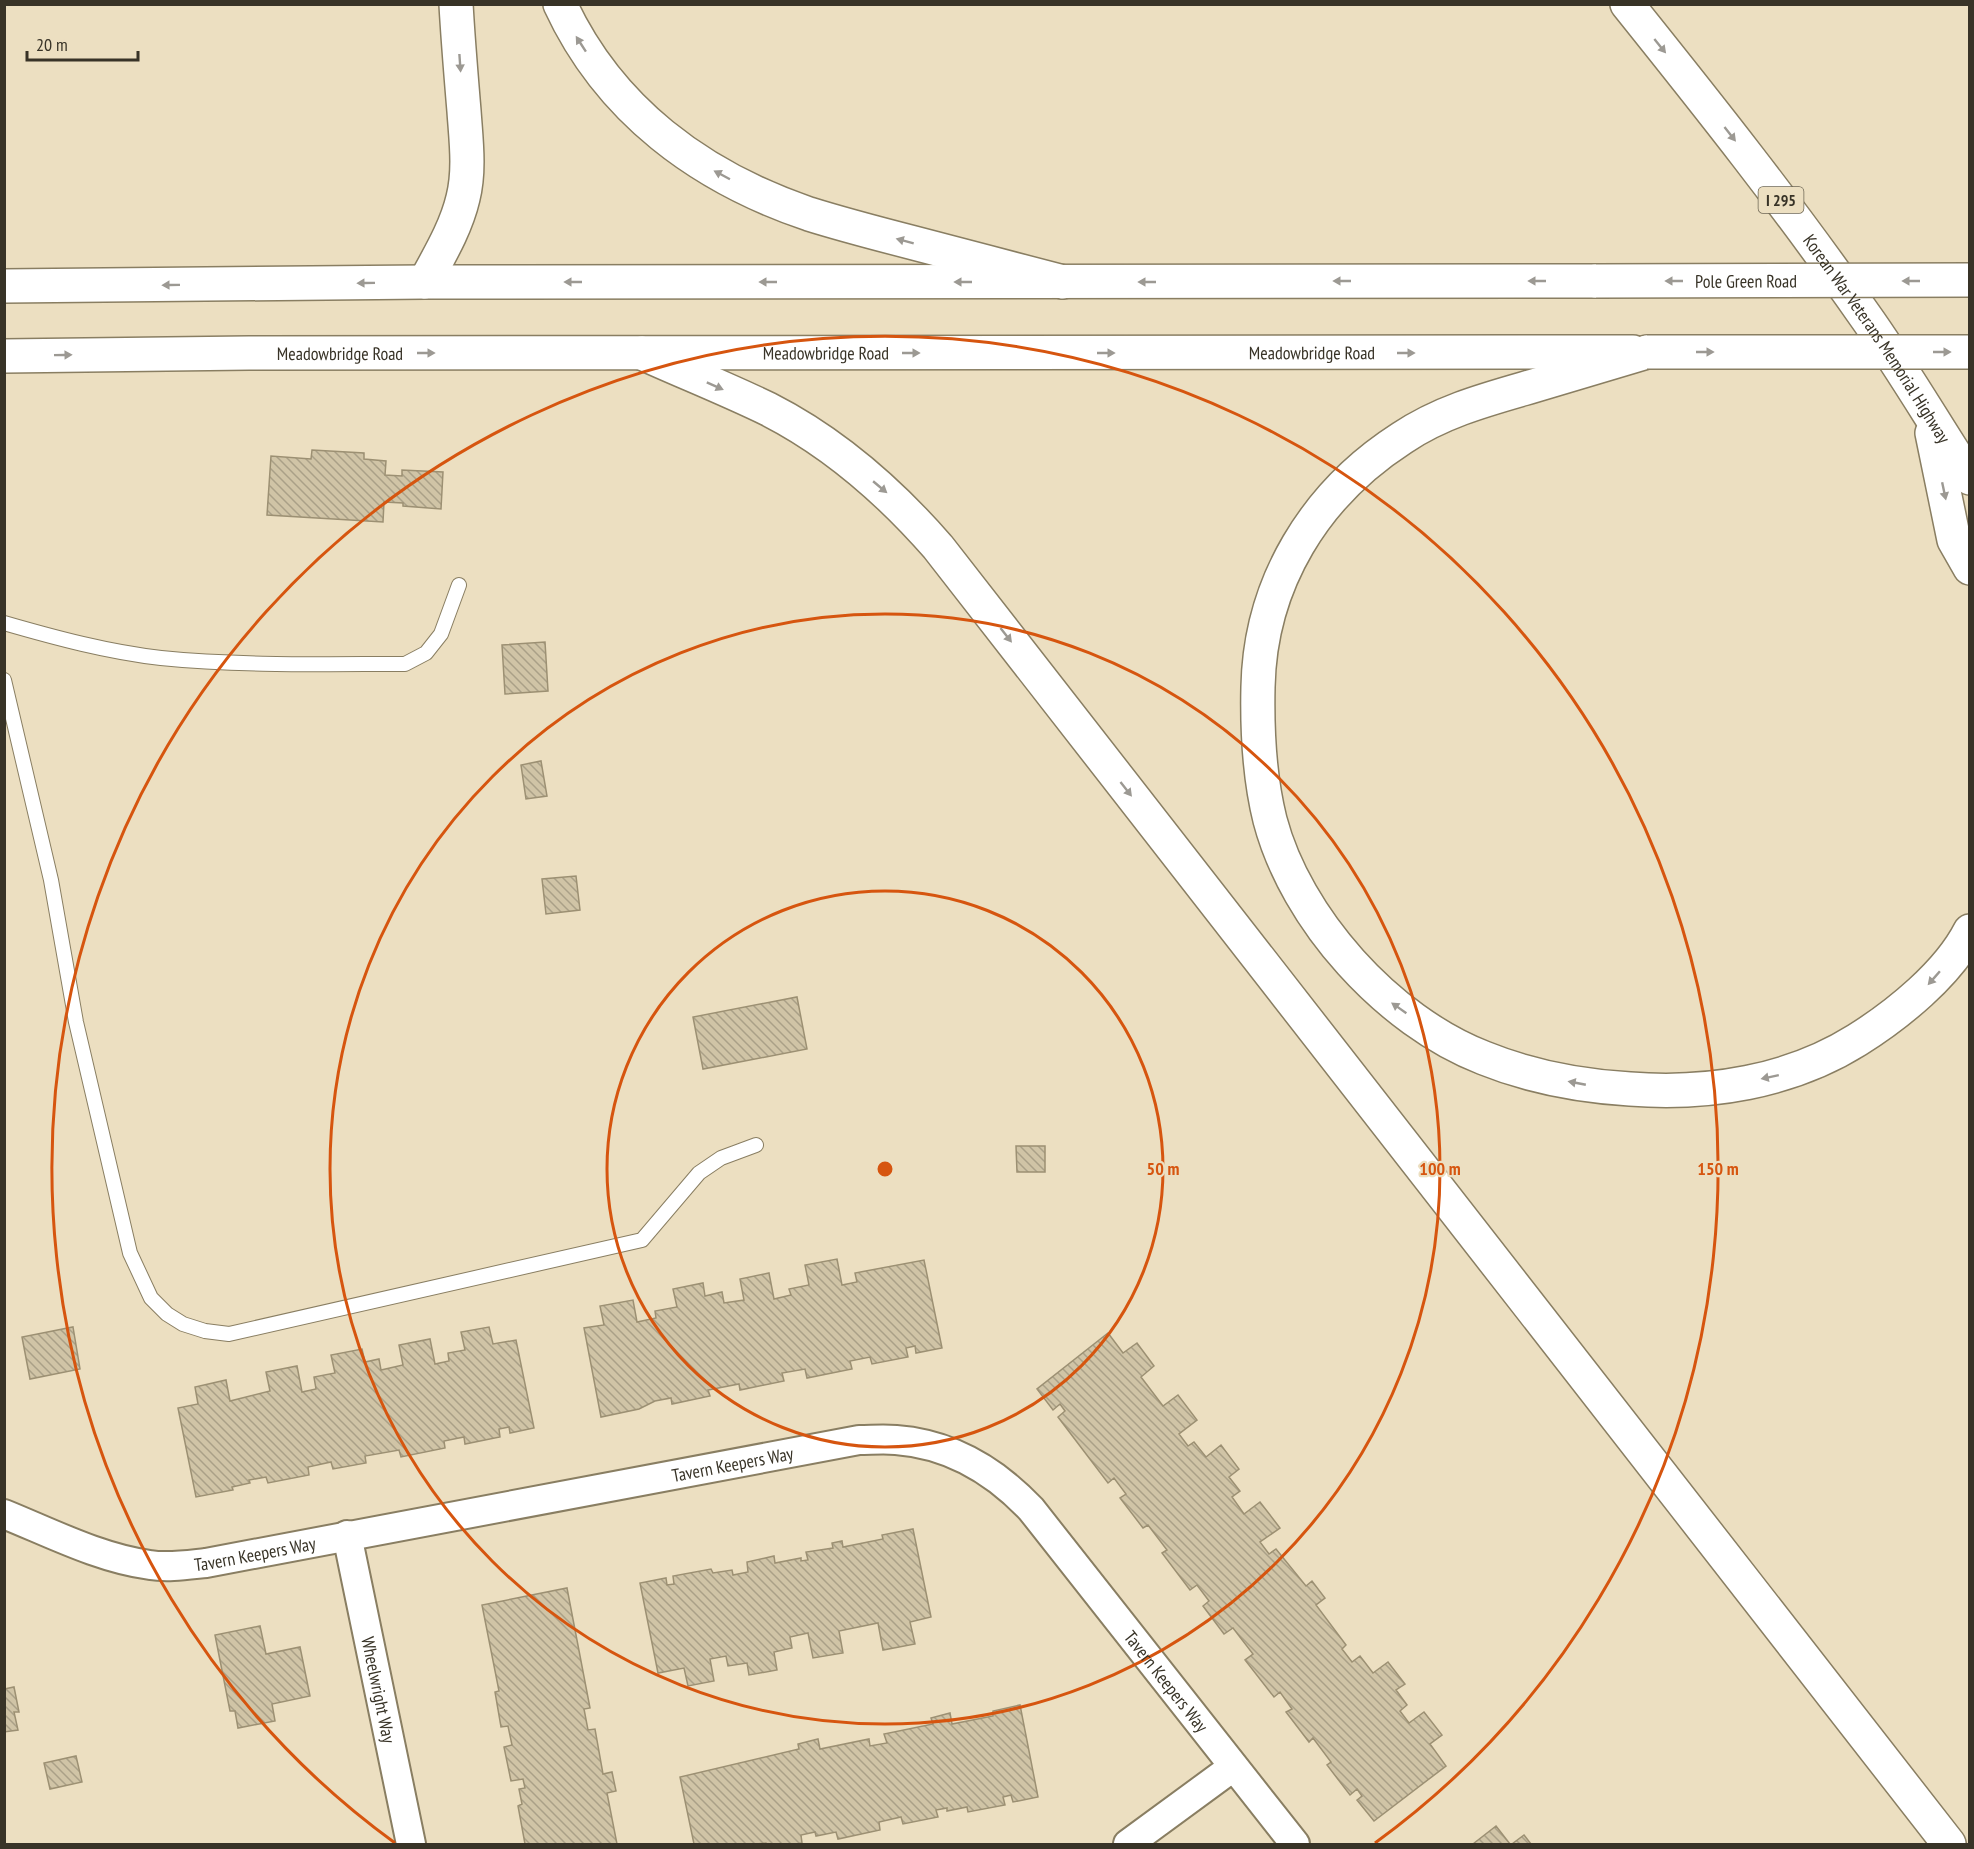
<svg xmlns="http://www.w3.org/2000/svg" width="1974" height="1849" font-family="'PT Sans Narrow',sans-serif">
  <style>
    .building { fill: url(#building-back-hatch); stroke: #9c9073; stroke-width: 1.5 }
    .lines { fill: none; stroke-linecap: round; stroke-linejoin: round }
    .lane-casing { stroke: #897e62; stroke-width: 16 }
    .street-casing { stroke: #897e62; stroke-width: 32 }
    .secondary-casing { stroke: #897e62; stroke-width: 36 }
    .highway-casing { stroke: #897e62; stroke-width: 36 }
    .lane { stroke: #fff; stroke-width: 14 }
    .street { stroke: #fff; stroke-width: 28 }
    .secondary { stroke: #fff; stroke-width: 33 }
    .highway { stroke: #fff; stroke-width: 33 }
    .secondary-bridge-casing { stroke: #897e62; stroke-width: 36; stroke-linecap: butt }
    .secondary-bridge { stroke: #fff; stroke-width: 33 }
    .oneway { fill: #9c9993 }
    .ring { fill: none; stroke: #d6550f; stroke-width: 3 }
    .labels { text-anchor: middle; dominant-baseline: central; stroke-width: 4.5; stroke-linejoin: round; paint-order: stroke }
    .shield { fill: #ecdfc1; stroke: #6e6755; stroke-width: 1.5 }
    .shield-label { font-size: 16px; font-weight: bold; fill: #383327 }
    .street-label { font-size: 18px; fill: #383327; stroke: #ecdfc1 }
    .centre { fill: #d6550f; stroke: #ecdfc1; stroke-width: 3 }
    .ring-label { font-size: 18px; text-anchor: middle; font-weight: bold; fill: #d6550f; stroke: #ecdfc1; stroke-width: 4.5; stroke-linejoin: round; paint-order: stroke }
  </style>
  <defs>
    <pattern id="building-back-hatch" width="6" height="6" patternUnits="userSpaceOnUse" patternTransform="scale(1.5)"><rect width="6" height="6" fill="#d0c4a6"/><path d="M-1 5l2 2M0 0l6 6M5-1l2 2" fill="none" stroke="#aaa087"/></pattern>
  </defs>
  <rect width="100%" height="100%" fill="#ecdfc1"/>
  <path class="building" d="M312,450L364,453V459L386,461L385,475L402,476V470L443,472L441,509L403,506V503L384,502L383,522L267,515L271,456L311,459Z
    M545,642L548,691L505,694L502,645Z
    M541,761L547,796L526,799L521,765Z
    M576,876L580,910L546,914L542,879Z
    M797,997L807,1049L703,1069L693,1017Z
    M1016,1146H1045V1172H1017Z
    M837,1259L842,1285L857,1282L855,1273L924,1260L942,1348L916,1353L915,1346L906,1348L908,1357L872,1364L870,1357L850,1361L852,1369L807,1378L805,1369L782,1373L784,1381L740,1390L739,1384L708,1390L710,1396L672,1404L671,1398L655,1401L639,1409L601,1417L584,1328L604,1325L600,1306L633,1300L637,1322L656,1318L655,1311L677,1307L673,1289L703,1283L705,1296L722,1292L724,1303L744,1300L740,1279L769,1273L774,1299L791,1295L789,1289L809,1285L805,1265Z
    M73,1327L80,1369L30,1379L22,1337Z
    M489,1327L493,1344L516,1340L534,1428L510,1433L509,1427L499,1429L500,1437L465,1444L464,1437L444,1441L445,1448L401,1457L399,1450L365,1456L366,1463L333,1469L331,1462L308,1467L309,1475L268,1483L266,1477L249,1480L250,1483L232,1487L233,1490L196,1497L178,1408L198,1404L195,1387L226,1380L230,1401L270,1391L266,1372L297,1366L302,1392L316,1389L314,1377L335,1373L331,1355L362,1349L365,1362L379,1359L381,1370L403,1365L399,1345L430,1339L435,1364L449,1361L448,1353L465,1350L461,1332Z
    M1108,1333L1123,1353L1137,1343L1154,1366L1141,1377L1163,1406L1178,1395L1197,1420L1179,1434L1188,1446L1194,1442L1206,1457L1221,1445L1239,1469L1229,1477L1240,1491L1232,1497L1244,1514L1260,1502L1280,1528L1260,1542L1269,1554L1276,1549L1306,1586L1312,1581L1325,1598L1316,1605L1346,1645L1342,1649L1352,1662L1360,1656L1373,1673L1388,1662L1405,1684L1396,1690L1407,1705L1400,1711L1409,1723L1424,1712L1442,1735L1430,1744L1446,1766L1374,1821L1357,1800L1362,1796L1357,1789L1350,1795L1327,1765L1331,1762L1313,1738L1309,1742L1286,1712L1292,1709L1280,1692L1274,1697L1245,1660L1253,1654L1233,1628L1224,1634L1203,1606L1209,1601L1197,1585L1190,1590L1162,1553L1167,1550L1148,1525L1143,1528L1120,1498L1126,1494L1114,1478L1108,1483L1058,1417L1065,1411L1060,1404L1053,1410L1037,1389Z
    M913,1529L931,1617L910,1622L915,1644L883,1650L878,1623L839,1631L843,1653L813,1658L808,1633L790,1637L792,1648L774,1652L777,1670L749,1675L747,1663L728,1666L726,1656L710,1659L714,1681L688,1686L684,1668L658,1673L640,1583L666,1578L667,1585L674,1584L673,1576L711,1569L713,1573L732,1570L733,1575L748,1572L747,1562L774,1556L775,1563L801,1558V1561L808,1560L806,1552L833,1548L832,1543L842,1541L843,1547L883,1539L882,1535Z
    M567,1588L590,1708L584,1709L588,1730L595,1729L603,1774L612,1772L616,1791L607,1793L617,1844H525L518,1806L522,1804L519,1789L525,1788L523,1779L511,1781L504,1747L512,1745L508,1726L501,1727L495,1692L499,1691L482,1605Z
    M260,1626L266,1654L300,1647L310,1696L272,1704L275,1721L238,1728L235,1711H230L215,1635Z
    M14,1687L19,1712H14L18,1730L4,1732V1689Z
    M1020,1705L1038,1797L1013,1802L1011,1795L1003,1797L1005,1805L968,1812L967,1807L947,1811V1808L936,1810L938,1817L903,1824L901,1817L879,1822L880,1830L838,1839L836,1832L816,1836L815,1832L801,1835L802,1843L797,1844H767L766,1843L756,1844H694L680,1777L799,1749L798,1744L818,1739L820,1749L869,1739L870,1746L887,1743L884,1734L933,1724L931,1718L950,1713L952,1724L993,1716V1711Z
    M76,1756L82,1782L50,1789L44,1763Z
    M1496,1826L1510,1844H1473Z
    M1524,1835L1531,1844H1512Z"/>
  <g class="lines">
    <defs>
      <path id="lane" d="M4,623C56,638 108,652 161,658C242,666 324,664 405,664L426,653L441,634L459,585
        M4,680L51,880L76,1022L130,1253L151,1298L167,1314L183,1324L205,1331L229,1334L642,1240L699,1173L721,1158L756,1145"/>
      <g id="street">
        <path id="s1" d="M4,1514C51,1533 99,1558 150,1565C168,1568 187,1565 206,1563L859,1440C871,1440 884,1439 896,1440C950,1444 995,1471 1031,1509L1295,1844"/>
        <path id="s2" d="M347,1535L411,1844"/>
        <path d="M1128,1844L1233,1767"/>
      </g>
      <g id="secondary">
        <path d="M4,286L425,282L1596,281"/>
        <path id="s3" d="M4,356L249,353L1633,352"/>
      </g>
      <g id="highway">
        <path d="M560,4C609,110 700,177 809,214C844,225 879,234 914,243C964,256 1013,269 1063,282"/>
        <path id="s4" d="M1627,4C1708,105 1789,207 1863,313C1901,366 1934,423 1970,478"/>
        <path d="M425,282C439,256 456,228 463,198C470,170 466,140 464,111C461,75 458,40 456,4"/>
        <path d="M1647,352C1609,363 1571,375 1533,386C1488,399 1442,411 1402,438C1315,494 1260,583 1258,687C1257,732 1259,776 1270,820C1296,919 1388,1021 1484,1058C1531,1077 1580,1086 1630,1089C1708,1095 1790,1082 1857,1040C1897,1015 1948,974 1970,931"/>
        <path d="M642,353C684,372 727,389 768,409C833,442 890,492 938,547L1949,1844"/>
        <path d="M1932,433L1954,540L1970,568"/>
      </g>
    </defs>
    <use href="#lane" class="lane-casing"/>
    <use href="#street" class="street-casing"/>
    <use href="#secondary" class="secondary-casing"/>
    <use href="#highway" class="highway-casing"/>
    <use href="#lane" class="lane"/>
    <use href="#street" class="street"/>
    <use href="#secondary" class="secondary"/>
    <use href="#highway" class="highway"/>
    <defs>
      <g id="secondary-bridge">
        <path id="s5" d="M1596,281L1970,280"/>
        <path d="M1647,352H1970"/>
      </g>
    </defs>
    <use href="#secondary-bridge" class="secondary-bridge-casing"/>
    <use href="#secondary-bridge" class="secondary-bridge"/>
  </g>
  <defs><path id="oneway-solid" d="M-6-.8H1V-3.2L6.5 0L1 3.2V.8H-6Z" transform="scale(1.5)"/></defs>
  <g class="oneway">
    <use href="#oneway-solid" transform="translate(581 44) rotate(-123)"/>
    <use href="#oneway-solid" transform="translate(1660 46) rotate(51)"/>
    <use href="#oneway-solid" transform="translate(460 63) rotate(86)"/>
    <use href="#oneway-solid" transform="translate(1730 134) rotate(52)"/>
    <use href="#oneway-solid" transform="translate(722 175) rotate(-152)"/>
    <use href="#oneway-solid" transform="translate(905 241) rotate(-165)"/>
    <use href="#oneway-solid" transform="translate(1342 281) rotate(180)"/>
    <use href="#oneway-solid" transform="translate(1537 281) rotate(180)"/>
    <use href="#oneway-solid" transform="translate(1674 281) rotate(180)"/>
    <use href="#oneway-solid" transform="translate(1911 281) rotate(180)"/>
    <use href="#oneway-solid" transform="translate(573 282) rotate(180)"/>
    <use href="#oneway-solid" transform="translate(768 282) rotate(180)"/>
    <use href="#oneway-solid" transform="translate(963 282) rotate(180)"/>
    <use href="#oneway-solid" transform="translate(1147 282) rotate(180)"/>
    <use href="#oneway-solid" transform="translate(366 283) rotate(179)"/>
    <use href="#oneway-solid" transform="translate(171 285) rotate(179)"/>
    <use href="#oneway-solid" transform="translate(1705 352)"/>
    <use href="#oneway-solid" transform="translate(1942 352)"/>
    <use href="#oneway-solid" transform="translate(426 353)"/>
    <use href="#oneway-solid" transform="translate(911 353)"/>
    <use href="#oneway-solid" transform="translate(1106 353)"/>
    <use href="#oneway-solid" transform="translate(1406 353)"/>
    <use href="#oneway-solid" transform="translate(63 355) rotate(-1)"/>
    <use href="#oneway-solid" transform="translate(715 386) rotate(24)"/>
    <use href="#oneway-solid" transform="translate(880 487) rotate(40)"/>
    <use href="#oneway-solid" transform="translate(1944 491) rotate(78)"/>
    <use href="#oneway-solid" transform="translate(1006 635) rotate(52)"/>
    <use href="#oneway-solid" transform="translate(1126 789) rotate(52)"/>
    <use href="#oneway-solid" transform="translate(1934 978) rotate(131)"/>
    <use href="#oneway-solid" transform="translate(1399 1008) rotate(-145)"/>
    <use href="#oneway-solid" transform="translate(1770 1077) rotate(168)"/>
    <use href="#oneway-solid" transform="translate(1577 1083) rotate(-169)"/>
  </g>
  <g class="ring">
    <circle cx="885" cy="1169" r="278"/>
    <circle cx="885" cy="1169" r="555"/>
    <path d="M395 1843A833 833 0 1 1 1375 1843"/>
  </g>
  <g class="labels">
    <rect class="shield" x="1758.5" y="187" width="45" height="26" rx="4.5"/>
    <g class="shield-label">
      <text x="1781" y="200">I 295</text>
    </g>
    <g class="street-label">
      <text stroke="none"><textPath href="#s5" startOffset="150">Pole Green Road</textPath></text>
      <text stroke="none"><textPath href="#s4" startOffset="418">Korean War Veterans Memorial Highway</textPath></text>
      <text stroke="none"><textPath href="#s3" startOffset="336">Meadowbridge Road</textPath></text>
      <text stroke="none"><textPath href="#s3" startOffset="822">Meadowbridge Road</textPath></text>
      <text stroke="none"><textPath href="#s3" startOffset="1308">Meadowbridge Road</textPath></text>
      <text stroke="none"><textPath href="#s1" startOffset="747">Tavern Keepers Way</textPath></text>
      <text stroke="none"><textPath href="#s1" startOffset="261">Tavern Keepers Way</textPath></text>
      <text stroke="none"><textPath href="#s1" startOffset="1287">Tavern Keepers Way</textPath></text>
      <text stroke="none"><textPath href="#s2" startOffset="158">Wheelwright Way</textPath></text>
    </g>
  </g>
  <circle cx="885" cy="1169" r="9" class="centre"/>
  <g class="ring-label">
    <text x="1163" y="1175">50 m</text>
    <text x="1440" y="1175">100 m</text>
    <text x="1718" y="1175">150 m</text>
  </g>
  <rect width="1974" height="1849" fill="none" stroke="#383327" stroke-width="12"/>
  <path d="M27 51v9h111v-9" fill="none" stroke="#383327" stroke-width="3"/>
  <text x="36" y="51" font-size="18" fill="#383327" stroke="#ecdfc1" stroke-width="4.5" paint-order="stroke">20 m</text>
</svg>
